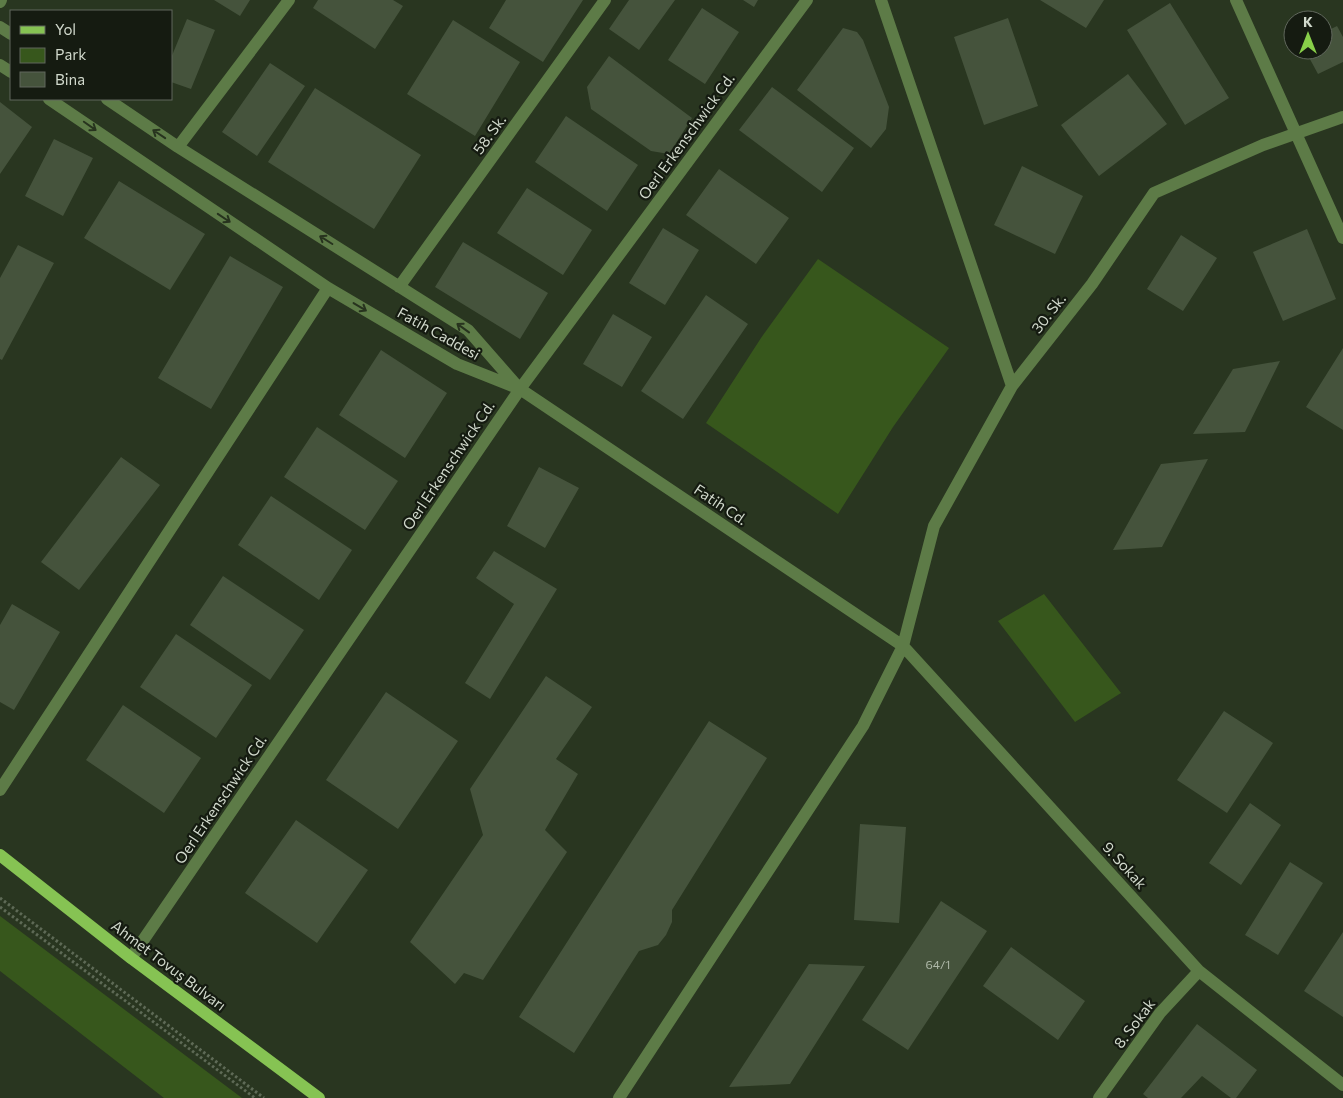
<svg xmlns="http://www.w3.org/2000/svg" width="1343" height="1098" font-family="Commissioner,sans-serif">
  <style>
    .green { fill: #37571c }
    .building { fill: #45533c }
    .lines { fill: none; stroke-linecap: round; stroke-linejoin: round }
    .path { stroke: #5e6a56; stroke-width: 3; stroke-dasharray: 2.5 2.5; stroke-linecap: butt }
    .minor { stroke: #5d7b47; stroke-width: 12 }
    .major { stroke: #86c353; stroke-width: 12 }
    .oneway { stroke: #27331e }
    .labels { text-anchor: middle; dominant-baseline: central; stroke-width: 4.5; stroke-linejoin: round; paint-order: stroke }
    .number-label { font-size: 12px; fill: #aeb8a8 }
    .street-label { font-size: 15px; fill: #d1d9cc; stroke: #151b11 }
  </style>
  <rect width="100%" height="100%" fill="#293620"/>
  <path class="green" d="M818,259L949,348L893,427L838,514L706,423L761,338Z
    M1044,594L1121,693L1075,722L998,621Z
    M0,916L242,1098H164L0,971Z"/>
  <path class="building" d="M214,0H250L240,16Z
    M318,0H393L403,6L375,49L313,8Z
    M506,0H583L543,62L489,28Z
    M629,0H675L639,50L609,29Z
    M743,0H758L754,7Z
    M1040,0H1104L1086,28Z
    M1170,3L1229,98L1185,125L1127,30Z
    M702,8L739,32L705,84L668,60Z
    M1008,18L1038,106L984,125L954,37Z
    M187,19L215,30L191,89L171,82V58Z
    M453,20L520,62L475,136L407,94Z
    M1337,26L1343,37V62L1318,74L1305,50H1323V33Z
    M843,28L857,32L863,40L889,107L886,129L871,148L797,90Z
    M609,56L692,118L669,154L651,151L591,109L587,87Z
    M270,63L305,86L257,156L222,132Z
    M1128,74L1167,124L1099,176L1061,125Z
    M772,87L854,148L822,192L739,130Z
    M315,88L421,155L374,229L268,162Z
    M0,102L32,127L0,174Z
    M566,116L638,165L607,211L535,162Z
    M54,139L93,158L63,216L25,196Z
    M1022,166L1083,196L1055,254L994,225Z
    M719,169L789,218L756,264L686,215Z
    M119,181L205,234L170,290L84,238Z
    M527,188L592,230L563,275L497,233Z
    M663,228L699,250L665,305L629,283Z
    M1307,229L1336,299L1283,321L1253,252Z
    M1181,235L1217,258L1183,311L1147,289Z
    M463,242L548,293L520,339L435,287Z
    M18,245L54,263L2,360L0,359V278Z
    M230,256L283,287L211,409L158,378Z
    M706,295L748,324L683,419L641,391Z
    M613,314L652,337L622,387L583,364Z
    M1343,348V430L1306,407Z
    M381,350L447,393L405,458L339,415Z
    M1280,361L1245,432L1193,434L1233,369Z
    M317,427L398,481L365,530L284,477Z
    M121,457L160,485L79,590L41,562Z
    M1208,459L1162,547L1113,550L1161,464Z
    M539,467L579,488L545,548L507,526Z
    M271,496L352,550L319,600L238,545Z
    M494,551L557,589L490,699L465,683L514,604L476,578Z
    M223,576L304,630L270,680L190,625Z
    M12,604L60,632L14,710L0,702V625Z
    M176,634L252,685L216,738L140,687Z
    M546,676L592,707L556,759L578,774L545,830L567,852L483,980L464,973L455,984L410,942L483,835L470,789Z
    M386,692L458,741L398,829L326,780Z
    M123,705L201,758L164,813L86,760Z
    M1224,711L1273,743L1227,813L1177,780Z
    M709,721L767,758L672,910V922L666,935L658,945L639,951L574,1053L519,1017Z
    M1250,803L1281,825L1241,885L1209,863Z
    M296,820L368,870L317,943L245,893Z
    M860,824L906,827L899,923L854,920Z
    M1290,862L1323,883L1278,955L1245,935Z
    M941,901L987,931L908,1050L862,1020Z
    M1343,932V1017L1304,991Z
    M1011,947L1085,1001L1058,1040L983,986Z
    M809,964L865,966L790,1084L729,1087Z
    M1197,1024L1257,1070L1236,1098H1231L1202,1076L1181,1098H1148L1143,1094Z"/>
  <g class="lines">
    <path class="path" d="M0,898L264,1098
      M0,907L255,1098"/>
    <path class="minor" d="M881,0L1012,386
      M1236,0L1343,238
      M0,2L1,0
      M0,27L11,34
      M0,65L11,72
      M49,99L328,288L457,364L520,389L903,646L1199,971L1343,1085
      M107,99L178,147L468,330L518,387
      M178,147L289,0
      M399,287L605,0
      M0,790L328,288
      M131,958L520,389L807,0
      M619,1098L863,726L903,646L934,526L1012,386L1092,284L1154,193L1263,145L1343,117
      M1099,1098L1160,1013L1199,971"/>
    <path class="major" d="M0,855L131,958L319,1098"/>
  </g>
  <defs><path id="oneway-shaft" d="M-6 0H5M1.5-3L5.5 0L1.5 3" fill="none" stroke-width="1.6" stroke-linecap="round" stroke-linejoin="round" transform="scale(1.25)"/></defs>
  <g class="oneway">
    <use href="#oneway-shaft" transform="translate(90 126) rotate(35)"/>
    <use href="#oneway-shaft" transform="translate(159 134) rotate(-146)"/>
    <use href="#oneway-shaft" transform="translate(224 218) rotate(34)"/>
    <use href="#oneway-shaft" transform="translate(326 240) rotate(-148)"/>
    <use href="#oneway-shaft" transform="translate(360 307) rotate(31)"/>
    <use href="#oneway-shaft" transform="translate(463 328) rotate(-144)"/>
  </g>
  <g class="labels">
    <g class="number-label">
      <text x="938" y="964">64/1</text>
    </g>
    <g class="street-label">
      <text transform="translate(489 134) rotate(-54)">58. Sk.</text>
      <text transform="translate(686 136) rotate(-54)">Oerl Erkenschwick Cd.</text>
      <text transform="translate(1048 313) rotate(-52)">30. Sk.</text>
      <text transform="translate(439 333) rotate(29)">Fatih Caddesi</text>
      <text transform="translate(448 465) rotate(-56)">Oerl Erkenschwick Cd.</text>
      <text transform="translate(721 504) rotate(34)">Fatih Cd.</text>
      <text transform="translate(220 799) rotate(-56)">Oerl Erkenschwick Cd.</text>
      <text transform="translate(1125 865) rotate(48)">9. Sokak</text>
      <text transform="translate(169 965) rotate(37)">Ahmet Tovuş Bulvarı</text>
      <text transform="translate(1134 1023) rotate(-53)">8. Sokak</text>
    </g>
  </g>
  <rect x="10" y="10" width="162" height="90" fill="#151b11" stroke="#60675c"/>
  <rect x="20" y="26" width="25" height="8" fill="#86c353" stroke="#60675c"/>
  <text x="55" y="35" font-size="15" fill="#d1d9cc">Yol</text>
  <rect x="20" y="48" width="25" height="15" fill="#37571c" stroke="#60675c"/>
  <text x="55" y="60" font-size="15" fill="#d1d9cc">Park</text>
  <rect x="20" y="72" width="25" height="15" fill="#45533c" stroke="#60675c"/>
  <text x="55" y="85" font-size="15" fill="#d1d9cc">Bina</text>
  <g transform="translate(1308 35)"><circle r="24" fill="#151b11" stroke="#60675c"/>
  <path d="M0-4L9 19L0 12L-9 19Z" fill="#88cf49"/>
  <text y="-8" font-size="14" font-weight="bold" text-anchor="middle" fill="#d1d9cc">K</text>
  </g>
</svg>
